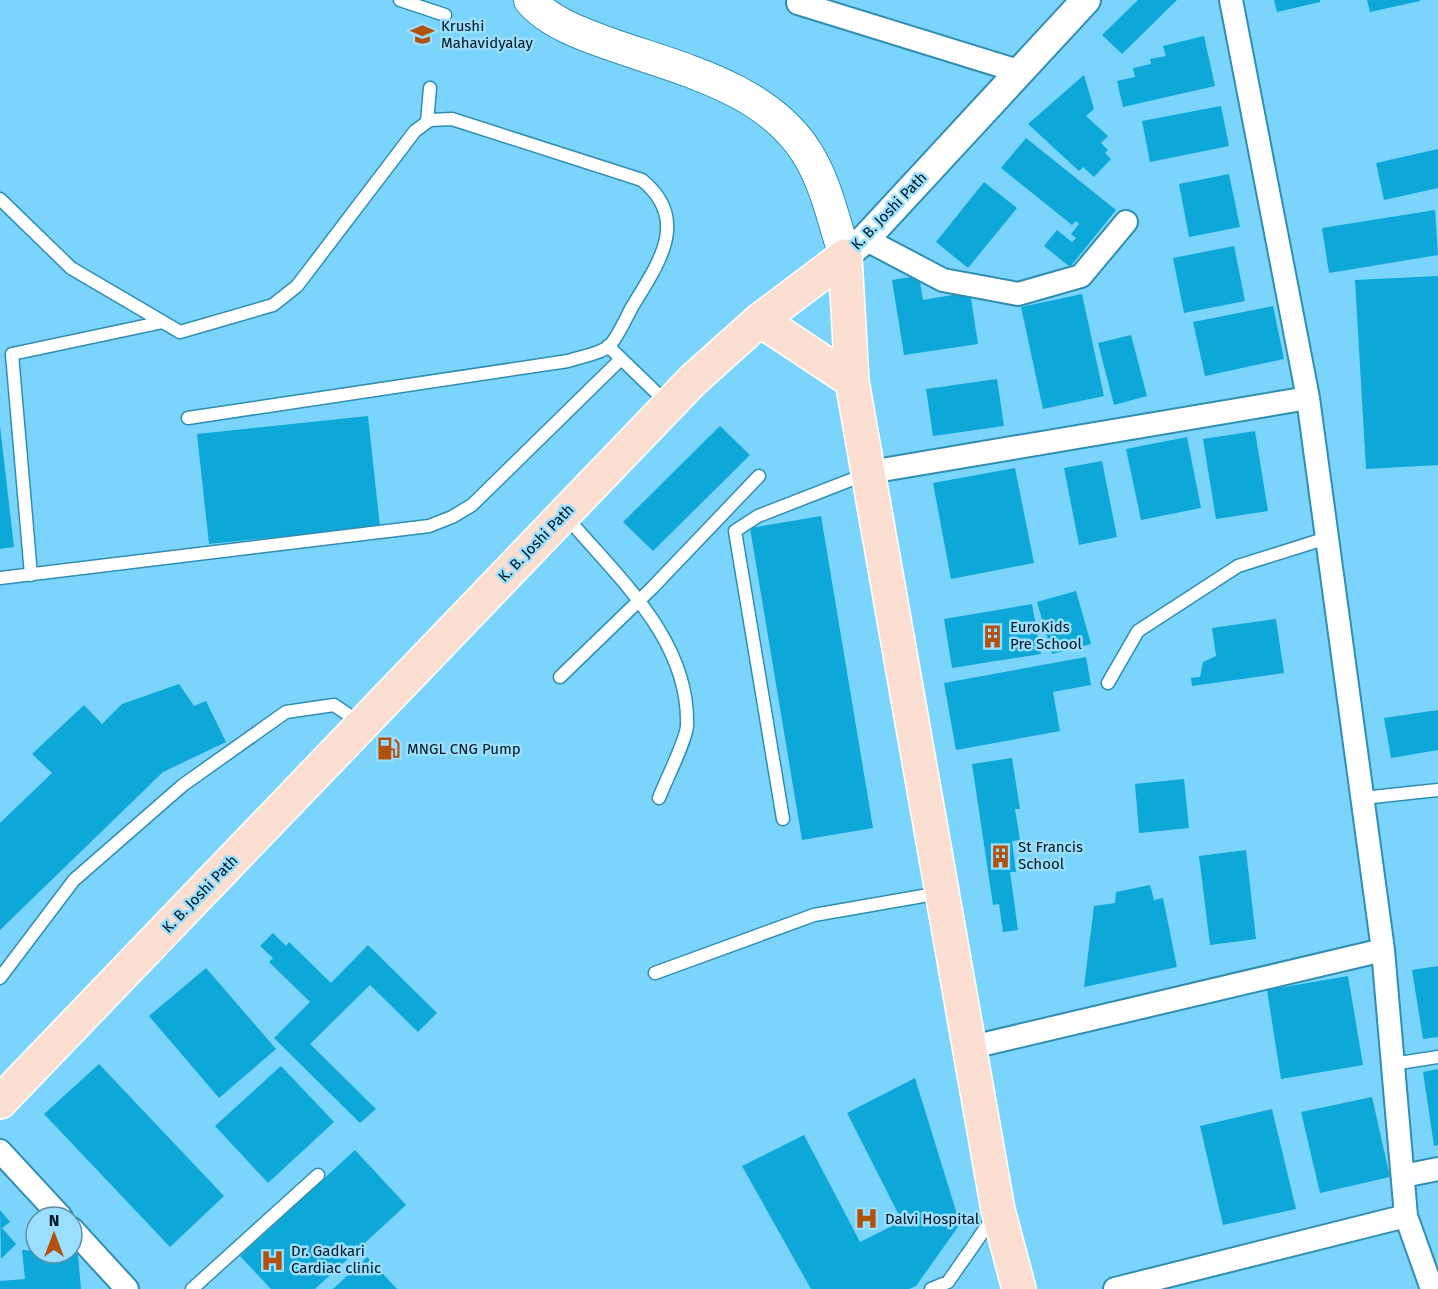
<svg xmlns="http://www.w3.org/2000/svg" width="1438" height="1289" font-family="'Fira Sans',sans-serif">
  <style>
    .building { fill: #0da7d8 }
    .lines { fill: none; stroke-linecap: round; stroke-linejoin: round }
    .service-casing { stroke: #2f8eb2; stroke-width: 15 }
    .minor-casing { stroke: #2f8eb2; stroke-width: 26 }
    .tertiary-casing { stroke: #2f8eb2; stroke-width: 32 }
    .secondary-casing { stroke: #2f8eb2; stroke-width: 34 }
    .primary-casing { stroke: #fff; stroke-width: 36 }
    .service { stroke: #fff; stroke-width: 12 }
    .minor { stroke: #fff; stroke-width: 22 }
    .tertiary { stroke: #fff; stroke-width: 28 }
    .secondary { stroke: #fff; stroke-width: 32 }
    .primary { stroke: #fadfd2; stroke-width: 33 }
    .labels { text-anchor: middle; dominant-baseline: central; stroke-width: 5; stroke-linejoin: round; paint-order: stroke }
    .poi-label { font-size: 15px; fill: #001520; stroke: #9adffe; text-anchor: start }
    .street-label { font-size: 15px; fill: #001520; stroke: #9adffe }
  </style>
  <rect width="100%" height="100%" fill="#7ad4fb"/>
  <path class="building" d="M1138,0H1177L1122,54L1102,35Z
    M1274,0H1320V2L1277,12Z
    M1367,0H1420V1L1370,12Z
    M1204,36L1215,86L1123,107L1117,81L1135,77L1133,68L1151,64L1150,59L1166,56L1163,46Z
    M1084,75L1094,109L1086,116L1108,136L1101,143L1108,150L1105,153L1111,159L1094,177L1083,167L1079,171L1028,124Z
    M1221,106L1229,146L1150,162L1142,121Z
    M1026,138L1116,210L1070,267L1044,246L1057,230L1072,242L1076,238L1071,234L1079,224L1076,221L1072,225L1001,168Z
    M1438,149V188L1384,200L1376,163Z
    M1229,174L1240,227L1189,237L1179,184Z
    M984,182L1017,208L968,268L936,242Z
    M1435,210L1438,255L1329,273L1322,228Z
    M1234,246L1245,301L1184,313L1173,258Z
    M919,276L923,300L970,292L978,344L904,355L892,280Z
    M1438,276V465L1366,469L1355,280Z
    M1082,294L1104,396L1043,409L1021,307Z
    M1273,306L1284,359L1205,376L1193,322Z
    M1131,335L1147,396L1114,405L1098,343Z
    M997,379L1004,426L933,436L926,389Z
    M368,416L380,527L209,544L197,434Z
    M0,426L14,547L0,549Z
    M720,426L750,455L653,551L623,522Z
    M1255,431L1268,511L1216,519L1203,439Z
    M1187,437L1201,508L1141,520L1126,449Z
    M1102,461L1117,537L1079,545L1064,468Z
    M1015,468L1034,563L951,579L933,483Z
    M821,516L873,828L802,840L750,528Z
    M1076,591L1091,644L1052,654L1037,602Z
    M1032,604L1041,654L952,668L944,619Z
    M1276,619L1284,673L1192,686L1191,678L1200,677L1203,662L1216,656L1212,628Z
    M1086,657L1091,685L1053,692L1060,731L956,750L944,683Z
    M179,684L194,706L206,701L226,742L163,772L0,930V823L52,773L32,754L84,705L102,724L122,704Z
    M1438,710V750L1391,758L1384,718Z
    M1012,758L1020,809H1015L1020,840L1012,841L1016,872H1010L1018,930L1003,932L999,904L993,905L972,764Z
    M1184,779L1189,828L1139,833L1135,784Z
    M1246,850L1256,939L1210,945L1199,856Z
    M1150,885L1154,900L1163,898L1177,967L1084,987L1094,906L1115,903L1116,892Z
    M273,933L286,946L289,942L331,983L368,945L437,1013L418,1032L370,985L310,1044L376,1109L360,1123L274,1038L310,1002L269,962L273,958L260,946Z
    M1438,966V1037L1423,1039L1412,970Z
    M206,968L276,1049L219,1098L149,1016Z
    M1348,976L1363,1065L1281,1079L1267,990Z
    M99,1064L224,1196L170,1247L44,1114Z
    M281,1066L334,1122L268,1183L215,1126Z
    M1438,1069V1145L1434,1146L1423,1072Z
    M915,1078L960,1224L916,1286L909,1289H811L742,1166L804,1135L860,1242L902,1221L847,1113Z
    M1372,1097L1390,1177L1320,1193L1301,1112Z
    M1272,1109L1296,1209L1223,1225L1200,1126Z
    M355,1150L406,1205L315,1289H271L240,1256Z
    M0,1210L10,1222L2,1228L16,1244L1,1259Z
    M77,1245L81,1289H0V1281L25,1279L22,1250L72,1253V1246Z
    M367,1257L397,1289H333Z"/>
  <g class="lines">
    <defs>
      <path id="service" d="M400,0L445,15
        M427,122L430,88
        M0,199L71,268L180,332L273,305L297,286L415,131L430,120L452,119L642,180C691,220 658,264 632,307C627,316 616,341 608,347C599,354 580,357 568,361L188,418
        M608,346L668,404
        M564,514C616,576 690,639 687,726C686,741 665,782 659,798
        M31,575L12,354L163,322
        M0,578L429,526L452,517L472,505L621,359
        M560,677L652,588L759,476
        M1108,683L1138,631L1238,566L1327,538
        M1363,798L1438,790
        M783,819L735,531L758,516L866,474
        M655,973L814,915L940,893
        M0,978L74,880L183,785L286,712L334,705L362,724
        M1393,1064L1438,1057
        M192,1289L318,1175
        M931,1289L948,1282L994,1216"/>
      <path id="minor" d="M799,0L798,3L1021,72
        M1231,0L1308,398L1383,950L1406,1216L1432,1289
        M865,239L943,280L1018,294L1081,276L1126,222
        M870,472L1308,398
        M968,1048L1383,950
        M0,1151L61,1217
        M1403,1176L1438,1169
        M72,1229L127,1289
        M1115,1289L1406,1216"/>
      <path id="tertiary" d="M845,256L865,239L1086,0"/>
      <path id="secondary" d="M530,0C548,22 584,35 610,44C677,68 766,87 807,153C826,183 834,222 845,256"/>
      <path id="primary" d="M845,256L852,381L998,1210L1019,1289
        M760,320L852,381
        M0,1102L693,380L760,320L845,256"/>
    </defs>
    <use href="#service" class="service-casing"/>
    <use href="#minor" class="minor-casing"/>
    <use href="#tertiary" class="tertiary-casing"/>
    <use href="#secondary" class="secondary-casing"/>
    <use href="#primary" class="primary-casing"/>
    <use href="#service" class="service"/>
    <use href="#minor" class="minor"/>
    <use href="#tertiary" class="tertiary"/>
    <use href="#secondary" class="secondary"/>
    <use href="#primary" class="primary"/>
  </g>
  <defs>
    <symbol id="university-bare" viewBox="-9 -9 18 18"><path d="M0-5L7-2L0 1L-7-2ZM-4 1L0 2.5L4 1V4Q0 6-4 4Z" fill="#b2510e" stroke="#9adffe" stroke-width="2.5" paint-order="stroke"/></symbol>
    <symbol id="building-bare" viewBox="-9 -9 18 18"><path d="M-4-6H4V6H1V3H-1V6H-4ZM-2.5-4.3h1.7v1.8h-1.7ZM.8-4.3h1.7v1.8H.8ZM-2.5-1h1.7V.8h-1.7ZM.8-1h1.7V.8H.8Z" fill="#b2510e" stroke="#9adffe" stroke-width="2.5" paint-order="stroke"/></symbol>
    <symbol id="fuel-bare" viewBox="-9 -9 18 18"><path d="M-5.5-6h7V0h2V4h1.3V-2.5L3-4.5l.8-.8L6-3V5H2.5V1h-1V6h-7ZM-4.2-4.7v3.2H.2V-4.7Z" fill="#b2510e" stroke="#9adffe" stroke-width="2.5" paint-order="stroke"/></symbol>
    <symbol id="hospital-bare" viewBox="-9 -9 18 18"><path d="M-5-5h3v3.5h4V-5h3V5h-3V1.5h-4V5h-3Z" fill="#b2510e" stroke="#9adffe" stroke-width="2.5" paint-order="stroke"/></symbol>
  </defs>
  <g fill-rule="evenodd">
    <use href="#university-bare" x="406" y="18" width="33" height="33"/>
    <use href="#building-bare" x="976" y="620" width="33" height="33"/>
    <use href="#fuel-bare" x="372" y="732" width="33" height="33"/>
    <use href="#building-bare" x="984" y="840" width="33" height="33"/>
    <use href="#hospital-bare" x="850" y="1202" width="33" height="33"/>
    <use href="#hospital-bare" x="256" y="1244" width="33" height="33"/>
  </g>
  <g class="labels">
    <g class="poi-label">
      <text x="441" y="26">Krushi<tspan x="441" dy="17">Mahavidyalay</tspan></text>
      <text x="1010" y="627">EuroKids<tspan x="1010" dy="17">Pre School</tspan></text>
      <text x="407" y="749">MNGL CNG Pump</text>
      <text x="1018" y="847">St Francis<tspan x="1018" dy="17">School</tspan></text>
      <text x="885" y="1219">Dalvi Hospital</text>
      <text x="291" y="1251">Dr. Gadkari<tspan x="291" dy="17">Cardiac clinic</tspan></text>
    </g>
    <g class="street-label">
      <text transform="translate(889 211) rotate(-46)">K. B. Joshi Path</text>
      <text transform="translate(536 543) rotate(-46)">K. B. Joshi Path</text>
      <text transform="translate(200 894) rotate(-46)">K. B. Joshi Path</text>
    </g>
  </g>
  <g transform="translate(54 1235)"><circle r="28" fill="#9adffe" stroke="#5c8ea5" stroke-width="1.5"/>
  <path d="M0-4.5L10 22L0 15L-10 22Z" fill="#b2510e"/>
  <text y="-9" font-size="16" font-weight="bold" text-anchor="middle" fill="#001520">N</text>
  </g>
</svg>
